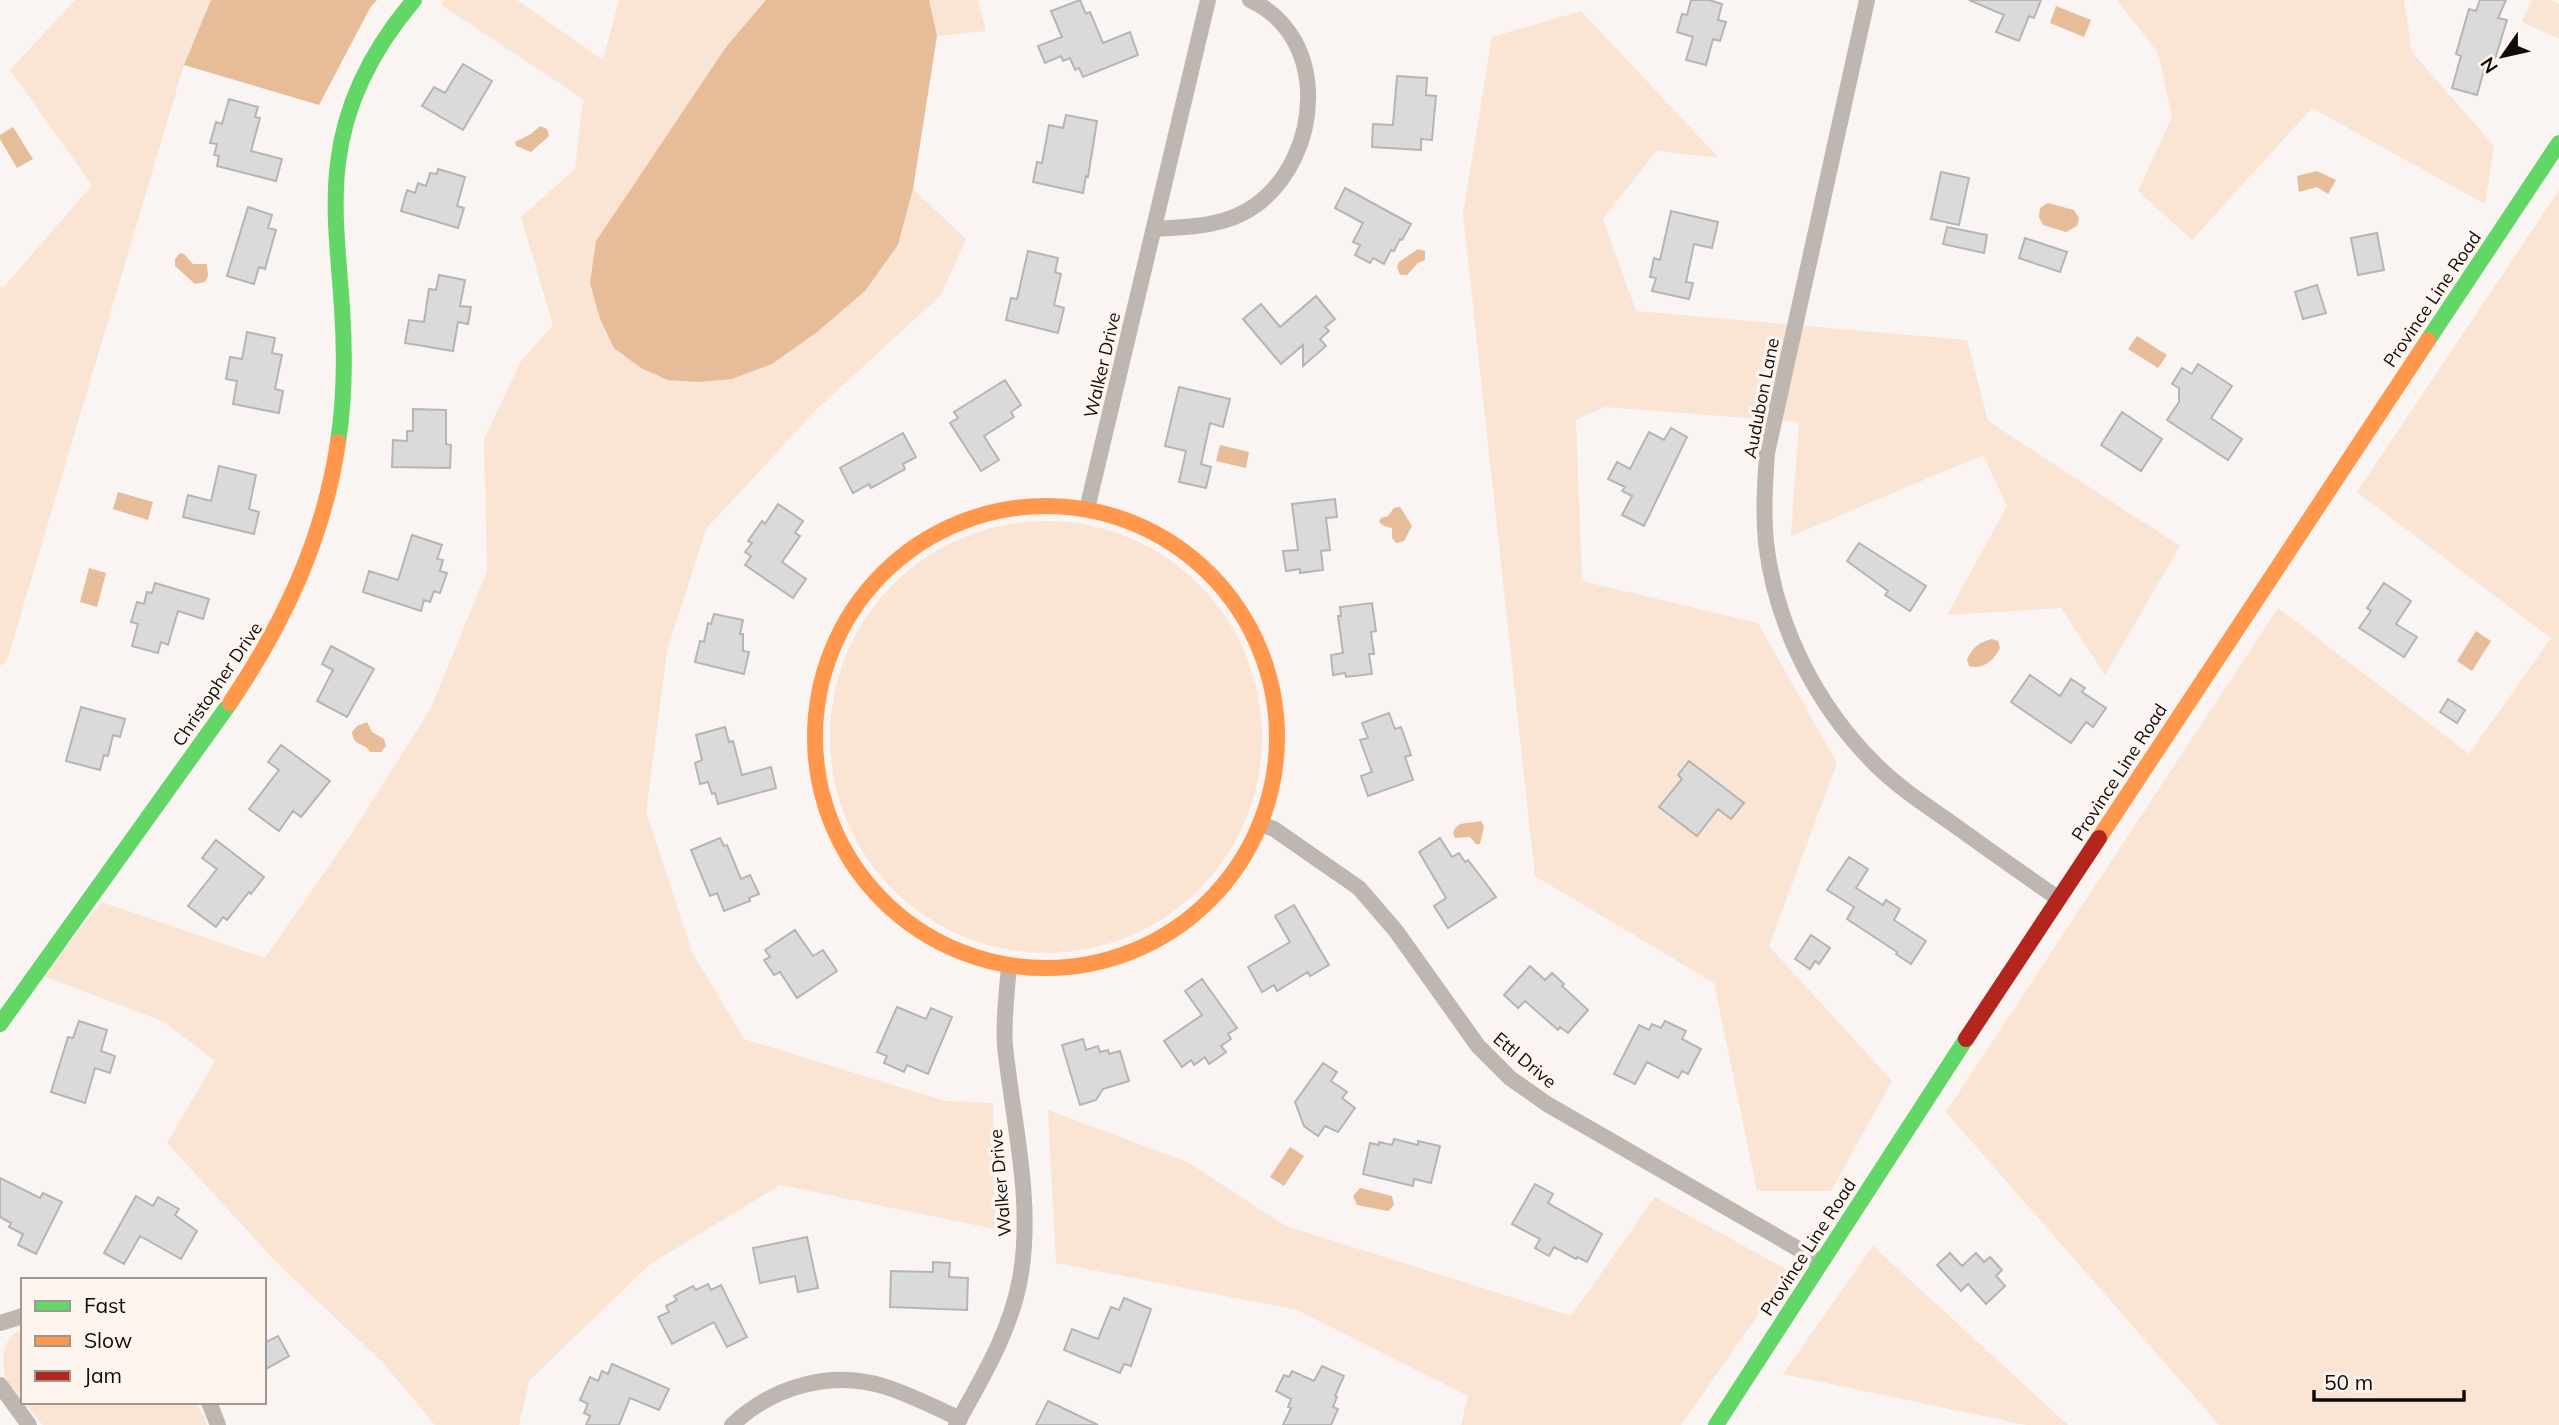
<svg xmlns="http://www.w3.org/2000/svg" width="2559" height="1425" font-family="Mulish,sans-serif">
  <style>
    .green { fill: #fae4d4 }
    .water { fill: #e6bc99 }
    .building { fill: #dadada; stroke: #b5b5b6; stroke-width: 2 }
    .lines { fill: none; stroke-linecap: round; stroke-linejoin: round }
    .street { stroke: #beb6b0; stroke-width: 16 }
    .fast { stroke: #63d668; stroke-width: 16 }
    .slow { stroke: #ff974d; stroke-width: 16 }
    .jam { stroke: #b3261e; stroke-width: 16 }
    .labels { text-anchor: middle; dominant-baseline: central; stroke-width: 7; stroke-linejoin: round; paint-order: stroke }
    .street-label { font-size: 18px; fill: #100b08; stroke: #fdf5ee }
  </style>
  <rect width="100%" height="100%" fill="#faf5f2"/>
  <path class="green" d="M75,0H211L184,65L7,661L0,666V286L3,288L92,185L10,70Z
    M445,0H517L603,60L619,0H766L726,47L596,241L732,379L772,364L816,333L865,291L898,245L913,189L966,239L941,295L816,410L706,529L667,651L646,812L692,952L744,1039L945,1101L993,1103L995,1229L780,1185L649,1265L529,1381L519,1425H435L384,1364L279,1265L167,1143L215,1061L162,1021L41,975L102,902L265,958L354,830L431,708L487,571L484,439L521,361L553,325L521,217L575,169L583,99L441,5Z
    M929,0H978L986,31L937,36Z
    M2117,0H2404L2412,52L2494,146L2485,204L2312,108L2192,240L2138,191L2172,117L2158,53Z
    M2532,0H2551L2559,4V39L2522,22Z
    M1581,11L1719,158L1656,151L1603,219L1636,311L1967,340L1988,421L2180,546L2105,675L2061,608L1947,615L2007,506L1983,455L1791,536L1799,422L1605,407L1576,420L1582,581L1758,623L1837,763L1769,946L1892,1081L1831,1191H1757L1714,983L1535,876L1463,214L1492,37Z
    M2559,190V1425H2219L1946,1112L2278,608L2469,754L2551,638L2357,492Z
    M830 737a216 216 0 1 1 432 0a216 216 0 1 1-432 0Z
    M1048,1110L1187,1162L1286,1226L1571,1316L1655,1197L1789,1271L1681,1425H1461L1468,1396L1297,1310L1056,1263Z
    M1873,1246L2068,1425H2026L1783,1374Z
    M23,1330V1402C18,1394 10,1386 6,1378C0,1361 3,1334 23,1330Z
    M23,1402H194L204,1416L207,1425H43Z"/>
  <path class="water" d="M211,0H377L370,8L319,105L184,65Z
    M766,0H929L937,36L913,189L898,245L865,291L816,333L772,364L732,379L698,382L668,380L641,368L614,348L600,319L590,283L596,241L726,47Z
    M2056,6L2091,20L2084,37L2050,23Z
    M540,126L547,129L549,136L531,152L516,146L515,142L531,134Z
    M13,127L33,159L17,168L0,139V135Z
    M2317,171L2336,180L2328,194L2317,187L2299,192L2297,176Z
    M2048,203L2074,210L2079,218L2077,226L2066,232L2043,225L2039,217L2040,208Z
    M1418,249L1425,251V260L1418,263L1407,275H1400L1397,267L1399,262Z
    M180,253L184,254L193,264H207L208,276L205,282L195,284L175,266V259Z
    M2137,336L2167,355L2158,368L2128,349Z
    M1220,445L1249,452L1246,468L1216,461Z
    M118,492L153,502L148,520L113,509Z
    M1400,507L1412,526L1404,541L1396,543L1392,538V528L1384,526L1379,522L1381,518L1388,516L1394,508Z
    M89,568L106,573L97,607L80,602Z
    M2476,631L2491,641L2472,671L2457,661Z
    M1992,639L1998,641L2000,648C1994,660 1984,670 1969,666L1967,660C1972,647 1980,642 1992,639Z
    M367,722L372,732L384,739L386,746L381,752H370L366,747C357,742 354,744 352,732L357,726Z
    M1481,821L1484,826L1480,844H1476L1470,837L1455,838L1453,834C1456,820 1469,824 1481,821Z
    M1290,1147L1304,1156L1284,1186L1270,1177Z
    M1360,1188L1392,1196L1394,1205L1388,1211L1357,1205L1353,1196Z"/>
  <path class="building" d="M1080,0L1086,14L1090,12L1103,43L1130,32L1138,55L1083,77L1079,68L1075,70L1070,58L1063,61L1061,56L1045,63L1038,46L1062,37L1051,11Z
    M1691,0H1709L1722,4L1718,20L1726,22L1720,41L1713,39L1706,65L1686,60L1693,37L1677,32L1682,14L1687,15Z
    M1969,0H2041L2034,18L2029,16L2019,41L1996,32L2004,15Z
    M2480,0H2506L2498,18L2507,20L2493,66L2486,63L2477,95L2452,88L2461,56L2456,54L2469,9L2476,11Z
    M463,64L492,81L463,130L422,106L434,87L445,93Z
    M1397,76L1427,78L1426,95L1436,96L1432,140L1421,139V150L1372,147L1373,124L1393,125Z
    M229,99L258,107L255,117L260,118L251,151L282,159L276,181L217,166L219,156L214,155L217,144L210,143L216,122L222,124Z
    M1066,115L1097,121L1088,177L1086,176L1083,193L1033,182L1037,162L1042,163L1049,125L1063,128Z
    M438,169L465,177L457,206L464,208L458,228L401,211L407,190L415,193L418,183L426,186L430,173L437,174Z
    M1941,172L1969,178L1959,225L1931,219Z
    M1345,188L1411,224L1402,240L1400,239L1394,251L1391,250L1384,264L1373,258L1370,263L1355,255L1360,245L1353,242L1363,223L1335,208Z
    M248,207L272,215L268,228L276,230L265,269L259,267L254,284L227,276Z
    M1671,211L1718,222L1712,248L1694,244L1686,282L1693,283L1689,299L1652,291L1656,278L1650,277L1654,258L1660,260Z
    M1947,227L1987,235L1984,253L1943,244Z
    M2377,233L2384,270L2358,275L2351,238Z
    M2025,238L2067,252L2060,272L2019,258Z
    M1028,251L1058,258L1055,272L1061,274L1054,305L1064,308L1058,333L1006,320L1011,298L1017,299Z
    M439,275L465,280L460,306L471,307L468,324L458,322L453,351L405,343L409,320L424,322L429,289L436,290Z
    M2317,285L2326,313L2303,319L2295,292Z
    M1316,296L1335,319L1325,327L1329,331L1320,339L1326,346L1303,366V345L1281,364L1243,319L1261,304L1280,327Z
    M247,332L275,338L272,353L282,355L275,389L283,391L279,413L233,404L237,381L226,379L230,357L242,359Z
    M2198,364L2232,386L2211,418L2242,439L2228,460L2167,420L2179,402V388L2172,384L2182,368L2192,374Z
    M1005,380L1021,405L1011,412L1014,417L984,436L999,460L981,471L950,423L958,418L954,412Z
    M1179,387L1230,399L1223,427L1210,423L1201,464L1211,467L1206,488L1179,482L1186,451L1165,446Z
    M413,409L446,410V444L451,445L450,468L392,467L393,440L407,441V431H413Z
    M2122,412L2162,439L2141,471L2101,445Z
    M1671,428L1687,437L1644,526L1622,515L1632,496L1622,491L1625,487L1608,479L1617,462L1630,469L1649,432L1664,440Z
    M903,433L916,457L903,464L905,469L871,488L869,484L853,493L840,468Z
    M219,466L256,475L249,509L259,512L254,534L183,517L188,495L211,501Z
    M1335,499L1337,517L1326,518L1330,550L1321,551L1323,570L1300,573V569L1286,571L1283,551L1298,550L1292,504Z
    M778,504L803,521L795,533L800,536L782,562L806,579L793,598L745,565L751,556L745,552L752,543L748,541L762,521L765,524Z
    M412,535L442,545L437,559L443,560L440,571L447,573L440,593L434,591L430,602L424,600L421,611L363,592L369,571L398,580Z
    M1859,543L1926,586L1910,611L1885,595L1888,591L1847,561Z
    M155,583L209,599L203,619L178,611L168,645L161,642L158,653L132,646L138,624L131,622L137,602L144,604L147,592L152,593Z
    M2384,583L2411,601L2396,624L2417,637L2404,657L2359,628L2371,611L2367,608Z
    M1372,603L1376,631L1371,632L1374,654H1369L1372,674L1346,677L1345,673L1333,675L1331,655L1343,653L1338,616H1341L1340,607Z
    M714,614L743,620L740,634H743V651L749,652L744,674L695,662L700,641L704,642L708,623L711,624Z
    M331,646L374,669L347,717L317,701L333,670L322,664Z
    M2030,675L2060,696L2071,679L2085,688L2082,692L2106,708L2093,727L2086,722L2071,743L2011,702Z
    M2448,699L2465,710L2457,723L2440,712Z
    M81,707L125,719L120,737L113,735L108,756L104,755L100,770L66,761Z
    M1389,713L1395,729L1401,727L1411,755L1405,757L1413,780L1368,796L1361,776L1372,772L1360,740L1368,738L1362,723Z
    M725,727L729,742L733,741L742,775L771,767L776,788L718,804L715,793L712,794L708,782L700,784L695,763L702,760L696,735Z
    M281,745L330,781L301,817L293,811L279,831L249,809L279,770L268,762Z
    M1689,761L1744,803L1731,819L1718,809L1697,836L1659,807L1682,779L1678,775Z
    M720,838L724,846L727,845L741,879L750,875L759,894L749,898L750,901L724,911L717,893L710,896L691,850Z
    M1440,838L1452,857L1459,853L1465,862L1468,860L1496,897L1448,928L1434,906L1446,898L1419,852Z
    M216,840L264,877L251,894L249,892L227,920L223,917L216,927L188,906L217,869L202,858Z
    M1849,857L1868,869L1856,888L1883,905L1886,900L1900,909L1894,920L1926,941L1911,964L1896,954L1897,952L1847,919L1854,907L1827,890Z
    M1294,905L1329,965L1310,976L1308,972L1277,991L1274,985L1262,992L1248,967L1290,942L1275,916Z
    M795,930L813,956L823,950L837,971L797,998L780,972L774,975L764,960L770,957L765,950Z
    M1811,935L1830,948L1819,964L1815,961L1810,969L1795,959Z
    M1530,966L1545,980L1552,973L1564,984L1562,986L1588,1010L1568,1033L1560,1027L1558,1030L1525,1001L1518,1008L1504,995Z
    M1202,979L1237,1028L1228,1034L1231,1039L1221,1046L1226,1052L1209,1064L1205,1057L1194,1065L1191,1060L1182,1067L1164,1041L1202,1015L1185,991Z
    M897,1007L926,1019L931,1008L952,1017L928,1074L907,1065L904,1072L884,1063L887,1056L877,1052Z
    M79,1021L107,1030L101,1051L115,1056L110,1073L95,1068L85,1103L51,1092L68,1037L73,1038Z
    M1665,1021L1686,1031L1682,1039L1701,1049L1688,1074L1682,1071L1678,1078L1647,1062L1635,1084L1614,1074L1639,1025L1649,1030L1652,1024L1661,1028Z
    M1083,1039L1086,1050L1098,1046L1100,1052L1108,1050L1109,1054L1120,1051L1129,1081L1103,1089L1096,1100L1080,1105L1062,1045Z
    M1323,1063L1337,1072L1331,1081L1347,1092L1342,1098L1355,1108L1338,1132L1325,1126L1318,1136L1304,1126L1295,1102Z
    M1394,1139L1418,1145V1141L1440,1146L1431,1183L1414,1179L1413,1186L1363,1174L1370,1143L1379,1145V1142L1392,1145Z
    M0,1178L40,1198L43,1193L62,1202L36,1254L18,1245L23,1234L9,1227L11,1223L0,1217Z
    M1535,1184L1553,1194L1548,1203L1602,1234L1587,1262L1577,1257L1576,1259L1554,1247L1549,1256L1535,1248L1540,1239L1512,1224Z
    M136,1196L153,1206L158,1197L179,1209L175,1215L197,1231L181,1259L140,1236L124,1264L104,1253Z
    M807,1237L818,1288L798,1292L795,1276L760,1283L753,1248Z
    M1950,1253L1962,1266L1976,1253L1984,1262L1990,1257L2002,1270L1996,1276L2005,1286L1986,1304L1968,1284L1961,1291L1937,1265Z
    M933,1262L950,1263L949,1277L968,1278L967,1310L890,1307L891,1271L933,1272Z
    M708,1284L711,1290L721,1285L747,1337L727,1347L714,1322L672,1344L658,1317L669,1312L666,1306L677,1300L674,1296L693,1286L696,1290Z
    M1124,1298L1151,1309L1131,1366L1124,1364L1120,1373L1064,1350L1072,1329L1098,1339L1111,1307L1119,1310Z
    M278,1336L289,1356L264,1370V1343Z
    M612,1364L669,1389L659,1410L630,1398L619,1425H586L590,1416L584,1413L588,1404L580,1400L590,1377L598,1381L602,1371L608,1374Z
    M1322,1366L1344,1376L1335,1396L1337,1397L1333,1407L1338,1409L1331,1425H1283L1291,1408L1288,1407L1291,1399L1276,1391L1284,1375L1289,1377L1292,1371L1314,1381Z
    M1048,1401L1098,1425H1036Z"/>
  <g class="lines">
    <path class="street" d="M1867,0L1767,453C1765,483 1763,513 1766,543C1776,626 1816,705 1875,764C1897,786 1924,804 1950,822C1986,848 2023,874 2059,899
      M1154,229C1189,227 1226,227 1256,205C1322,157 1331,37 1250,0
      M1087,509L1208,0
      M1260,824L1274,829L1359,888L1396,931L1478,1046L1510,1078L1547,1104L1821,1262
      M0,1323L23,1316
      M0,1385L29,1425
      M209,1402L218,1425
      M732,1425C772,1387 831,1369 886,1387C911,1395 935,1407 960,1419
      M956,1425C982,1378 1010,1333 1020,1279C1034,1202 1013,1123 1005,1046C1003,1020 1007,992 1009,966"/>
    <path class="fast" d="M2428,340L2559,143
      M338,442C345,397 345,352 342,308C339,260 332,211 338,163C345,102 375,46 414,0
      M0,1024L230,703
      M1716,1425L1966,1039"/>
    <path class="slow" d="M815 737a231 231 0 1 1 462 0a231 231 0 1 1-462 0Z
      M230,703C284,623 324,538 338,442
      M2099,838L2428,340"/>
    <path class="jam" d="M1966,1039L2099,838"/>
  </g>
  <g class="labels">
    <g class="street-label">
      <text transform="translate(2432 299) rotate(-56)">Province Line Road</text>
      <text transform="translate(1102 365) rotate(-77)">Walker Drive</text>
      <text transform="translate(1761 398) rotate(-79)">Audubon Lane</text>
      <text transform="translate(217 684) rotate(-56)">Christopher Drive</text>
      <text transform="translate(2119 772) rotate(-57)">Province Line Road</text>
      <text transform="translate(1525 1060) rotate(40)">Ettl Drive</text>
      <text transform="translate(1000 1183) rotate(-95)">Walker Drive</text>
      <text transform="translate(1808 1247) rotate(-57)">Province Line Road</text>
    </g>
  </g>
  <rect x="21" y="1278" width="245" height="126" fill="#fdf5ee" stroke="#9e9792" stroke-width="2"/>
  <rect x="35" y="1301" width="35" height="10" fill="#63d668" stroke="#9e9792" stroke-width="2"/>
  <text x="84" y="1313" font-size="21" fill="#100b08">Fast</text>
  <rect x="35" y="1336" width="35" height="10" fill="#ff974d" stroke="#9e9792" stroke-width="2"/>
  <text x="84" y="1348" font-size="21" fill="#100b08">Slow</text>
  <rect x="35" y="1371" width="35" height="10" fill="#b3261e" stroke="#9e9792" stroke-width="2"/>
  <text x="84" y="1383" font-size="21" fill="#100b08">Jam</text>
  <g transform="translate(2503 56) rotate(236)" stroke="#fdf5ee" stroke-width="5" paint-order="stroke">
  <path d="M0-5L12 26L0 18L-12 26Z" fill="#100b08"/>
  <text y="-10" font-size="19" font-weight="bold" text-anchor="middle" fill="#100b08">N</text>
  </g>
  <path d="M2314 1390v10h150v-10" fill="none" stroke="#100b08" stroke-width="3.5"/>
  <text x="2324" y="1390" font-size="21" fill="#100b08" stroke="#fdf5ee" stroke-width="5" paint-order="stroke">50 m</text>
</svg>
